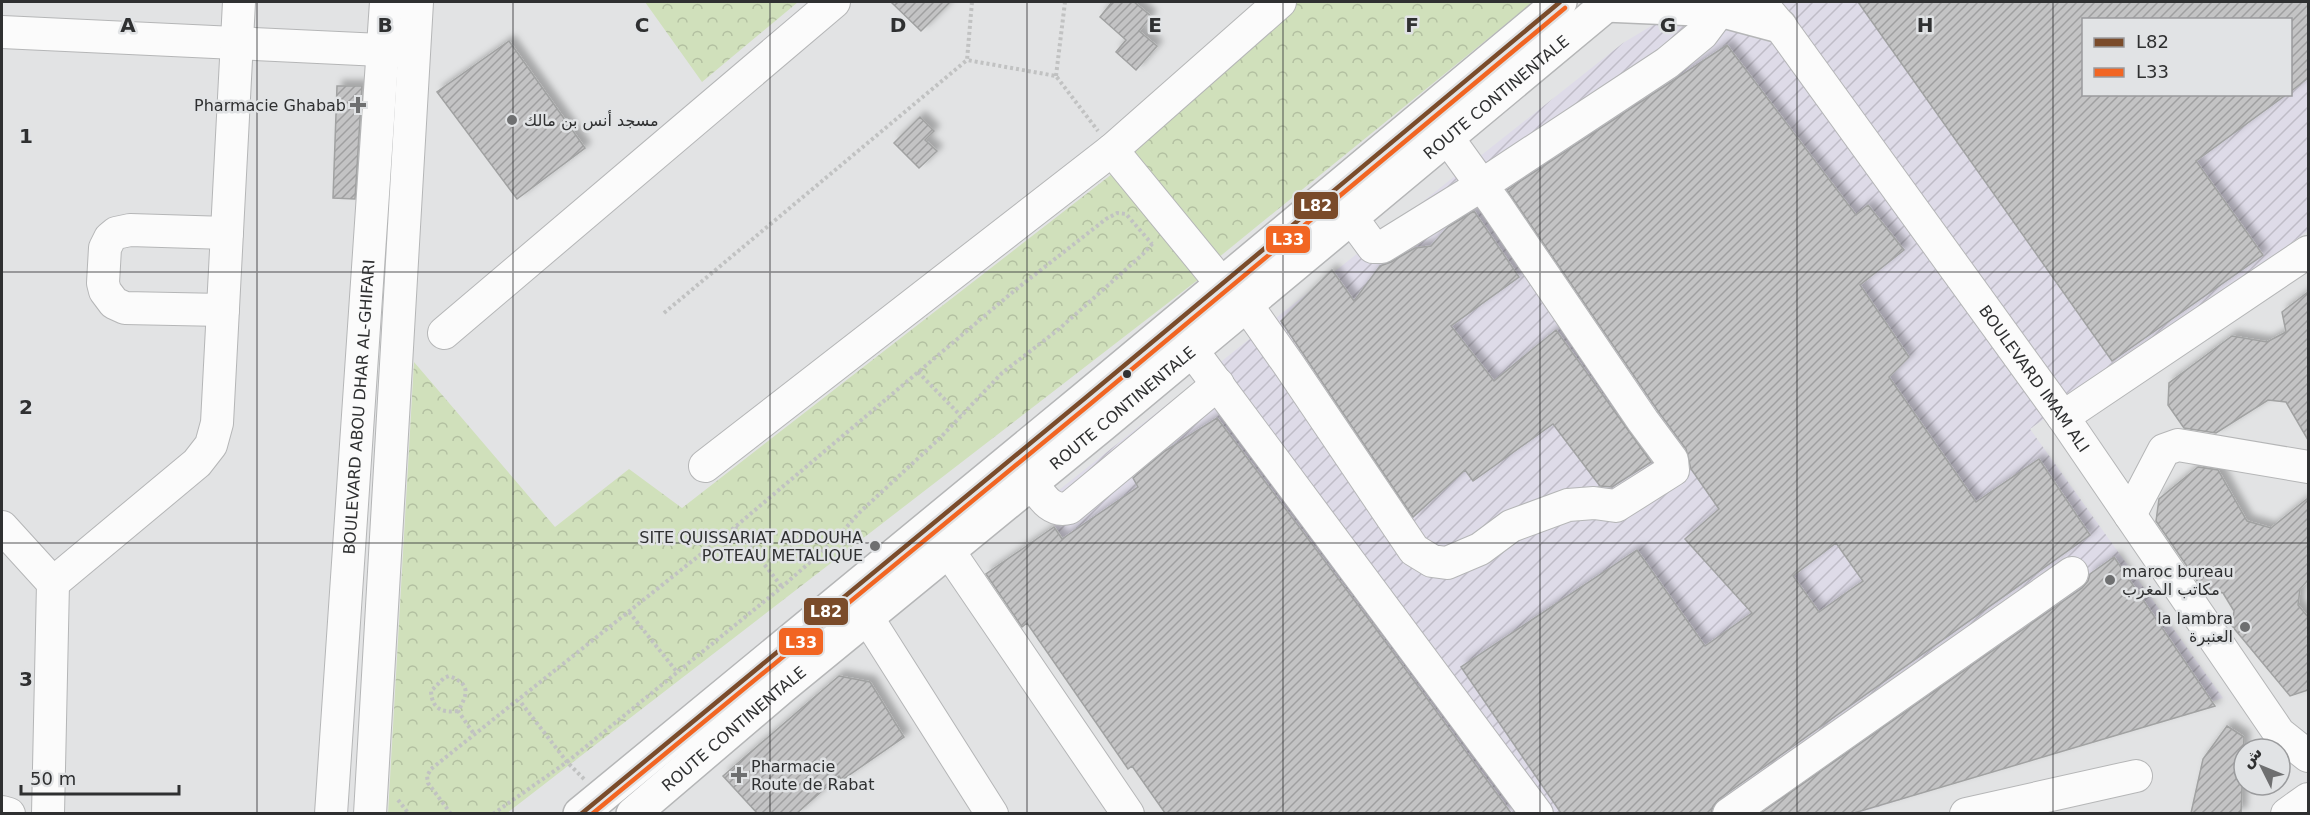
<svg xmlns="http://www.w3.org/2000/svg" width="2310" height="815" font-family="'DejaVu Sans',Vazirmatn,sans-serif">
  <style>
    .industrial { fill: url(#industrial-furrows); fill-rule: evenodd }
    .forest { fill: url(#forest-crowns) }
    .building { fill: url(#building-hatch); stroke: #a1a2a2; stroke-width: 1.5; fill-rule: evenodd; filter: url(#shadow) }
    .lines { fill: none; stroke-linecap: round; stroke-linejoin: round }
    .minor-casing { stroke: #b5b6b7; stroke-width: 34 }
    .major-casing { stroke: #b5b6b7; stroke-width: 36 }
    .path { stroke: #c1c2c2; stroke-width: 4; stroke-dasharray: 3 3; stroke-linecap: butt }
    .minor { stroke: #fbfbfb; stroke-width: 32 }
    .major { stroke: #fbfbfb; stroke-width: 33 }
    .bus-1-casing { stroke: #e1e3e5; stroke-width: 9 }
    .bus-2-casing { stroke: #e1e3e5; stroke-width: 9 }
    .bus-1 { stroke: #7a4b2a; stroke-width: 4.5 }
    .bus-2 { stroke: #f26522; stroke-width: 4.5 }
    .grid { fill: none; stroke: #2f3031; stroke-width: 1.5; stroke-opacity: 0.55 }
    .poi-dot { fill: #6e6f70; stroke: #e1e3e5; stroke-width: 2 }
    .bus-dot { fill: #2f3031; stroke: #e1e3e5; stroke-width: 2 }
    .labels { text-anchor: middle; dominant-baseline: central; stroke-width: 5; stroke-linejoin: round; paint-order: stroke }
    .street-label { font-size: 16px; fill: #2f3031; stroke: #e1e3e5 }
    .poi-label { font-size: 16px; fill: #2f3031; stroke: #e1e3e5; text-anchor: end }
    .grid-label { font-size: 20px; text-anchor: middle; font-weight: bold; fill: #2f3031; stroke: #e1e3e5; stroke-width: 5; stroke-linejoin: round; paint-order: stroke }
    .line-badge { stroke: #e1e3e5; stroke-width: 2 }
    .badge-label { font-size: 16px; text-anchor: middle; font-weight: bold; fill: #fff }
  </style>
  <defs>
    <pattern id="industrial-furrows" width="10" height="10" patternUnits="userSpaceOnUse" patternTransform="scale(1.5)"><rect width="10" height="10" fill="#dedbe8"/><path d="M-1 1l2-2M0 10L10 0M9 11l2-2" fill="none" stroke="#bfbcc7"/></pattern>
    <pattern id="forest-crowns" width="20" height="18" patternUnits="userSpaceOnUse" patternTransform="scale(1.5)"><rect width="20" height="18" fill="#d0e0bb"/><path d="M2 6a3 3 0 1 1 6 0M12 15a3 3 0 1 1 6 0" fill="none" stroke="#b3c0a1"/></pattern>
    <pattern id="building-hatch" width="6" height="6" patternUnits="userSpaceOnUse" patternTransform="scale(1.5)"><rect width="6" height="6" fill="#c3c3c4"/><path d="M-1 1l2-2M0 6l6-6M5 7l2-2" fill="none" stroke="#9f9fa0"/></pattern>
    <filter id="shadow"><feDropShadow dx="5.5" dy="-5.5" stdDeviation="3" flood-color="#0004"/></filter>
  </defs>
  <rect width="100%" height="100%" fill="#e2e3e4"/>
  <path class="industrial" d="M1691,2H2308V231L2030,429L2223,698L1859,813H1257L1040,505L1623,43ZM2084,20H2290V94H2084Z"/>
  <path class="forest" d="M645,2H798L702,82Z
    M1294,2H1533L1218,258L1129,153Z
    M1112,174L1199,279L507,813L388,814L414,362L555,527L629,469L682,508Z"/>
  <path class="building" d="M891,2H950L921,31Z
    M1112,2H1134L1151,16L1139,31L1157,46L1136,70L1116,52L1126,40L1100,17Z
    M1858,2H2308V78L2290,92V20H2084V94H2287L2196,161L2263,255L2112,361Z
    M509,41L585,148L517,199L437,92Z
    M1727,45L1856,215L1868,205L1904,250L1860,285L1909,357L1889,377L1976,502L2039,459L2090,535L1719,799L1713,806L1711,813H1561L1461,667L1637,550L1705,646L1752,613L1685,539L1719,509L1691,469L1686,449L1658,411L1507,190ZM1836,543L1863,581L1819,612L1793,576Z
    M337,86H362L355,199L333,198Z
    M920,117L934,131L925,140L937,151L919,168L894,143Z
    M1474,211L1519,277L1451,326L1494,381L1556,330L1651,462L1612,487L1600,486L1553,424L1473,481L1465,470L1413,517L1281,321L1332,270L1354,301L1380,266L1391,262L1415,248L1431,246L1448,227Z
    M2308,292V440L2286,402L2268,400L2216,433L2184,428L2168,405L2169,383L2232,336L2267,342L2286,332L2282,312Z
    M1217,418L1373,625L1511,813H1165L1132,766L1128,769L1027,623L1022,627L986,574L1054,527L1062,539L1138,487L1133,478L1165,451Z
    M2198,467L2218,470L2247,521L2271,528L2308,498V580L2300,589L2298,605L2308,617V690L2290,696L2232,626L2234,611L2223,593L2202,588L2156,521L2159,499Z
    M2114,557L2215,706L1854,813H1761L2082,588L2088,581L2090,574Z
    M839,676L870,682L904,737L842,780L839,776L797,813H757L723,776Z
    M2227,726L2244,737L2241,813H2191L2203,759Z"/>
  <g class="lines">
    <defs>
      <g id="minor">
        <path id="s1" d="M1760,2L1780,26L2063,417L2279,733L2308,756"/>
        <path d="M2,32L402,51"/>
        <path d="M1112,150L1221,283"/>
        <path d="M1351,217L1373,247H1382L1482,185L1667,63L1702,34L1720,10"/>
        <path d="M1246,304L1289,365L1414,550L1432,561L1447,563L1480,549L1511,526L1568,505L1594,503L1616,506L1673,470L1672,460L1643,421L1496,205L1447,137"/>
        <path d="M223,310L125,308L114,303L105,291L103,283L105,248L110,238L116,233L130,230L227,233"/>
        <path d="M444,333L834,2"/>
        <path d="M1191,349L1537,814"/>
        <path d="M2063,417L2308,252"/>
        <path d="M705,466L1112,150L1280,2"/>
        <path d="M1031,482C1041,495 1050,513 1069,508L1218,384"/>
        <path d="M2130,515L2164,450L2178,445L2308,467"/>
        <path d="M2,527L53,583L48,814"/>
        <path d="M948,550L1128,814"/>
        <path d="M53,583L197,463L211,445L217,423L239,2"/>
        <path d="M867,617L992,814"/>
        <path d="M2,812L9,814"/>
        <path id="s2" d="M331,814L386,2"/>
        <path d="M370,814L417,2"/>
        <path d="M1729,814L2072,573"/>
        <path d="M1966,814L2136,776"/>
        <path d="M2287,814L2308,799"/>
      </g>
      <g id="major">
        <path d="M1605,5L1720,10L1780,26"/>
        <path d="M580,814L1084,399L1560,2"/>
        <path id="s3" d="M633,814L782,687L1102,425L1610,2"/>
      </g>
    </defs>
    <use href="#minor" class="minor-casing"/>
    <use href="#major" class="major-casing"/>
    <path class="path" d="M972,2L967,60L1056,76L1098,131
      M1056,76L1065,2
      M664,313L967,60
      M918,372L961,416
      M735,527L782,587
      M629,612L677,672
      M458,711C442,713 432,709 431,691L444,678L449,676C471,684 468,694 458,711L474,734
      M584,779L567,762L782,587L837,538L859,513L940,438L1002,373L1059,329L1144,253L1153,243
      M398,800L409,814
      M451,814L428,783L427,776L431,769L735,527L1014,291L1106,219L1117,213L1126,214L1152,244
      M493,814L567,762L519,700"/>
    <use href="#minor" class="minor"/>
    <use href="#major" class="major"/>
    <defs>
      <path id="bus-1" d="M581,814L1084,399L1560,2"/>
      <path id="bus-2" d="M592,814L1089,405L1565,8"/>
    </defs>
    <use href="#bus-1" class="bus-1-casing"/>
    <use href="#bus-2" class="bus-2-casing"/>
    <use href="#bus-1" class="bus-1"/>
    <use href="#bus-2" class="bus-2"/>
  </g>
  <path class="grid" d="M257,2V814M513,2V814M770,2V814M1027,2V814M1283,2V814M1540,2V814M1797,2V814M2053,2V814M2,272H2308M2,543H2308"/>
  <g class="poi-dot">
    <path d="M355 96h6v6h6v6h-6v6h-6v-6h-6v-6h6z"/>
    <circle cx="512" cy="120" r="6"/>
    <circle cx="875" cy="546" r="6"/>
    <circle cx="2110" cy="580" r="6"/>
    <circle cx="2245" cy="627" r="6"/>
    <path d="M736 766h6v6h6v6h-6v6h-6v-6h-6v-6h6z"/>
  </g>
  <circle class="bus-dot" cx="1127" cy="374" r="5"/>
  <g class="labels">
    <g class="street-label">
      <text stroke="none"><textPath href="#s3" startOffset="1122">ROUTE CONTINENTALE</textPath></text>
      <text stroke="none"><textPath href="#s1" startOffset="466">BOULEVARD IMAM ALI</textPath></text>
      <text stroke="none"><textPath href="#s3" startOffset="636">ROUTE CONTINENTALE</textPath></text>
      <text stroke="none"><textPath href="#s2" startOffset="408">BOULEVARD ABOU DHAR AL-GHIFARI</textPath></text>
      <text stroke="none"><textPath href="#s3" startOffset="132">ROUTE CONTINENTALE</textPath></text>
    </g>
    <g class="poi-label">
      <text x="346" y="105">Pharmacie Ghabab</text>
      <text x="524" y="120" text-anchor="start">مسجد أنس بن مالك</text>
      <text x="863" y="537">SITE QUISSARIAT ADDOUHA<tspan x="863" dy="18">POTEAU METALIQUE</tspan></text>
      <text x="2122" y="571" text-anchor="start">maroc bureau<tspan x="2122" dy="18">مكاتب المغرب</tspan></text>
      <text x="2233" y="618">la lambra<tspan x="2233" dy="18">العنبرة</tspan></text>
      <text x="751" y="766" text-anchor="start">Pharmacie<tspan x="751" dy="18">Route de Rabat</tspan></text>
    </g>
  </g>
  <g class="grid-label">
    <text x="128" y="32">A</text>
    <text x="385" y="32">B</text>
    <text x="642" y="32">C</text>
    <text x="898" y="32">D</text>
    <text x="1155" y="32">E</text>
    <text x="1412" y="32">F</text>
    <text x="1668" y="32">G</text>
    <text x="1925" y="32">H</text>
    <text x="26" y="143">1</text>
    <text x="26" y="414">2</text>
    <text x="26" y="686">3</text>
  </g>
  <g class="line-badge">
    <rect x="1293" y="191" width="46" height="29" rx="6" fill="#7a4b2a"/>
    <rect x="1265" y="225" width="46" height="29" rx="6" fill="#f26522"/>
    <rect x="803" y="597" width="46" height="29" rx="6" fill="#7a4b2a"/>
    <rect x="778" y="627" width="46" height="29" rx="6" fill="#f26522"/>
  </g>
  <g class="badge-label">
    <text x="1316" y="211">L82</text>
    <text x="1288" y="245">L33</text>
    <text x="826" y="617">L82</text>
    <text x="801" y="648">L33</text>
  </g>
  <rect width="2310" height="815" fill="none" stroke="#2f3031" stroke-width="6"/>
  <rect x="2082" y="18" width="210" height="78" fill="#e1e3e5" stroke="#9a9b9d" stroke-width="1.5"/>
  <rect x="2094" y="38" width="30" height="9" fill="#7a4b2a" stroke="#9a9b9d" stroke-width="1.5"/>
  <text x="2136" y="48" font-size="18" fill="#2f3031">L82</text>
  <rect x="2094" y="68" width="30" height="9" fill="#f26522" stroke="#9a9b9d" stroke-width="1.5"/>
  <text x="2136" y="78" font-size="18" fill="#2f3031">L33</text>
  <g transform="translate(2262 767) rotate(313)"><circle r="28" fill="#e1e3e5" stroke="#9a9b9d" stroke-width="1.5"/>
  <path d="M0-4.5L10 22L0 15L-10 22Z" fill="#6e6f70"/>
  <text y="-9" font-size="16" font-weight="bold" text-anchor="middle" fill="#2f3031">ش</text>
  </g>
  <path d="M21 785v9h158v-9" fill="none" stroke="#2f3031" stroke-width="3"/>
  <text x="30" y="785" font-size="18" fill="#2f3031" stroke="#e1e3e5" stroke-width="4.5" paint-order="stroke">50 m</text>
</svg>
